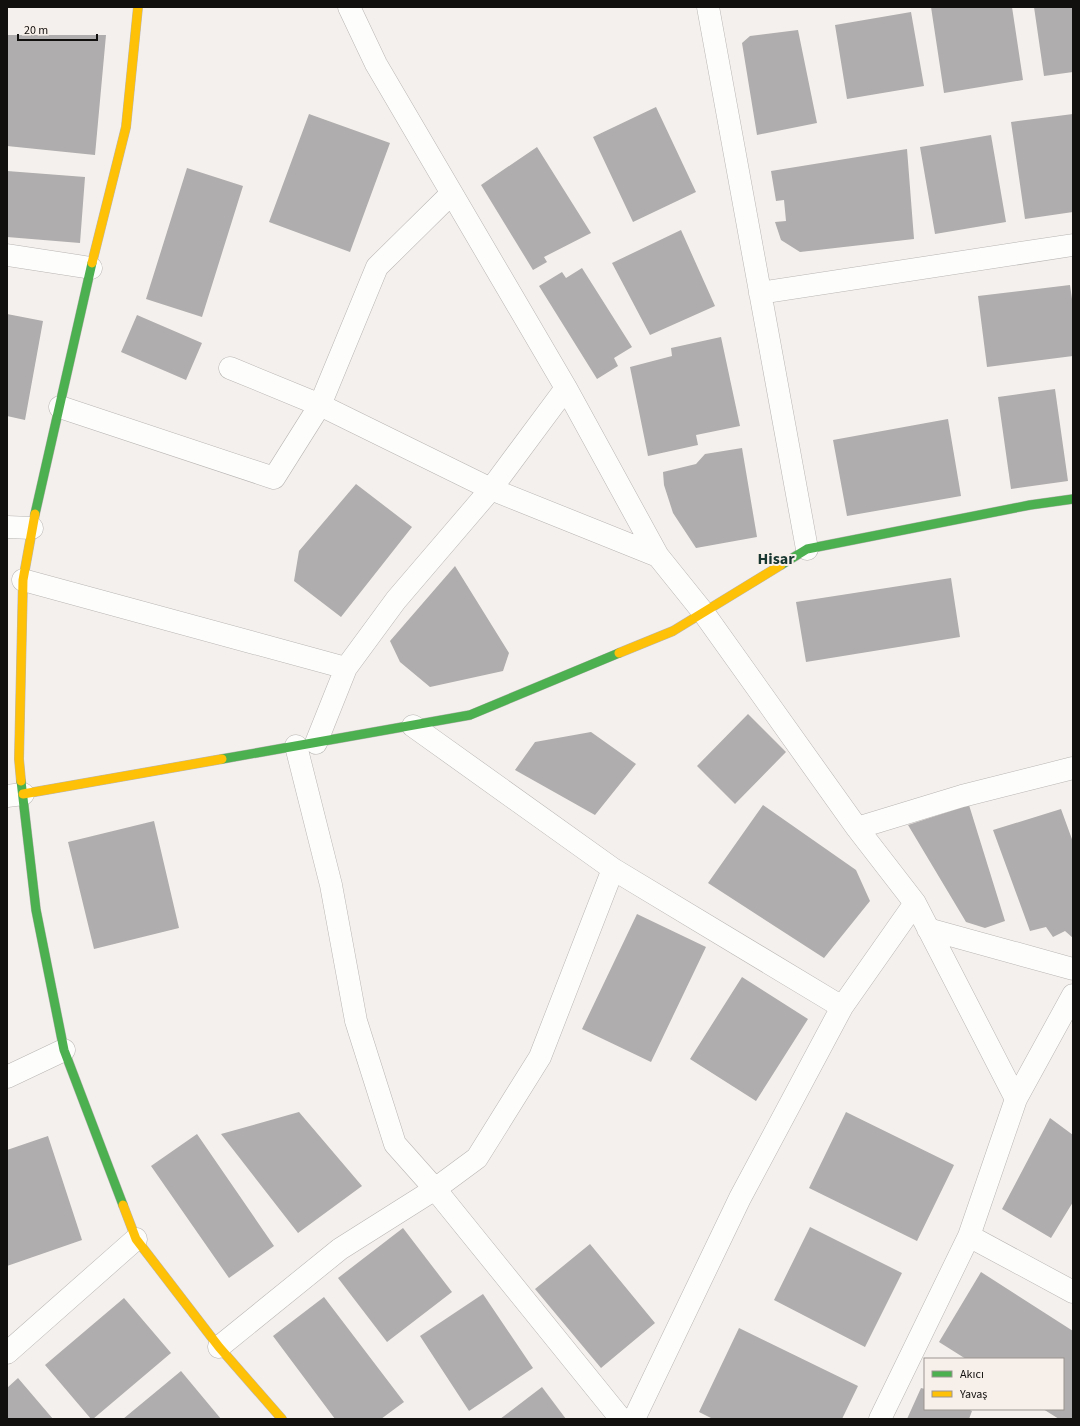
<svg xmlns="http://www.w3.org/2000/svg" width="1080" height="1426" font-family="'Source Sans 3',sans-serif">
  <style>
    .building { fill: #afadad }
    .lines { fill: none; stroke-linecap: round; stroke-linejoin: round }
    .street-casing { stroke: #b8b5b3; stroke-width: 23 }
    .fast-casing { stroke: #b8b5b3; stroke-width: 10 }
    .slow-casing { stroke: #b8b5b3; stroke-width: 10 }
    .street { stroke: #fdfdfc; stroke-width: 22 }
    .fast { stroke: #4caf50; stroke-width: 9 }
    .slow { stroke: #ffc107; stroke-width: 9 }
    .labels { text-anchor: middle; dominant-baseline: central; stroke-width: 4; stroke-linejoin: round; paint-order: stroke }
    .district-label { font-size: 16px; font-weight: bold; fill: #173730; stroke: #f7efea }
  </style>
  <rect width="100%" height="100%" fill="#f4f0ed"/>
  <path class="building" d="M931,7H1012L1023,80L944,93Z
    M1034,7H1073V72L1044,76Z
    M911,12L924,86L847,99L835,25Z
    M798,30L817,123L757,135L742,43L750,36Z
    M7,35H106L95,155L7,146Z
    M656,107L696,192L633,222L593,137Z
    M309,114L390,143L350,252L269,222Z
    M1073,114V212L1025,219L1011,122Z
    M991,135L1006,222L935,234L920,147Z
    M537,147L591,233L544,257L547,262L533,270L481,185Z
    M907,149L914,239L800,252L781,240L775,222L786,221L784,200L776,201L771,171Z
    M187,168L243,186L202,317L146,299Z
    M7,171L85,177L80,243L7,237Z
    M681,230L715,306L650,335L612,263Z
    M582,268L632,347L614,358L618,366L597,379L539,286L562,272L566,278Z
    M1070,285L1073,306V356L987,367L978,296Z
    M7,314L43,321L25,420L7,416Z
    M137,315L202,343L186,380L121,352Z
    M721,337L740,426L696,435L698,445L648,456L630,367L672,356L671,348Z
    M1055,389L1068,481L1011,489L998,397Z
    M948,419L961,496L847,516L833,440Z
    M742,448L757,537L696,548L673,513L664,485L663,472L696,464L705,454Z
    M356,484L412,527L341,617L294,581L299,551Z
    M455,566L509,653L503,671L430,687L400,662L390,641Z
    M951,578L960,637L806,662L796,602Z
    M748,714L786,752L735,804L697,766Z
    M591,732L636,764L595,815L515,770L535,742Z
    M763,805L856,870L870,901L824,958L708,883Z
    M969,805L1005,921L985,928L966,922L908,825Z
    M1061,809L1073,842V938L1065,931L1053,937L1046,927L1030,931L993,830Z
    M154,821L179,928L94,949L68,842Z
    M637,914L706,947L651,1062L582,1029Z
    M742,977L808,1019L756,1101L690,1059Z
    M299,1112L362,1186L298,1233L221,1134Z
    M846,1112L954,1165L917,1241L809,1188Z
    M1050,1118L1073,1135V1202L1051,1238L1002,1209Z
    M197,1134L274,1246L229,1278L151,1166Z
    M48,1136L82,1240L7,1266V1150Z
    M810,1227L902,1273L865,1347L774,1300Z
    M403,1228L452,1292L387,1342L338,1278Z
    M590,1244L655,1323L601,1368L535,1289Z
    M981,1272L1073,1331V1419H1059L1043,1409H1063V1359H966L939,1342Z
    M483,1294L533,1368L469,1411L420,1336Z
    M324,1297L404,1402L381,1419H335L273,1336Z
    M124,1298L171,1353L93,1419H91L45,1365Z
    M739,1328L858,1386L842,1419H713L699,1412Z
    M181,1371L221,1419H123Z
    M18,1378L53,1419H7V1388Z
    M542,1387L566,1419H500Z
    M921,1388L925,1389V1409H968L972,1411L969,1419H907Z"/>
  <g class="lines">
    <defs>
      <path id="street" d="M349,7L376,64L566,388L658,556
        M708,7L807,549
        M7,255L91,268
        M760,293L1073,245
        M230,368L320,405L491,489L658,556L703,612L857,828L915,903L1016,1099L969,1236L880,1419
        M60,407L274,478L320,405L377,267L451,194
        M7,527L32,528
        M23,580L346,668
        M413,726L613,869L842,1007
        M316,743L346,668L396,600L491,489L566,388
        M296,746L331,885L356,1021L395,1144L435,1189L621,1419
        M7,796L23,794
        M857,828L962,796L1073,768
        M928,929L1073,969
        M7,1077L64,1050
        M1016,1099L1073,995
        M969,1236L1073,1292
        M219,1347L340,1249L435,1189L477,1158L540,1057L613,869
        M7,1353L136,1239
        M634,1419L740,1198L842,1007L915,903"/>
      <path id="fast" d="M35,514L92,263
        M781,565L807,549L1030,505L1073,499
        M222,759L470,715L619,653
        M21,781L36,910L64,1050L123,1205"/>
      <path id="slow" d="M92,263L126,127L138,7
        M619,653L673,631L781,565
        M21,781L19,759L23,580L35,514
        M23,794L222,759
        M123,1205L136,1239L219,1347L282,1419"/>
    </defs>
    <use href="#street" class="street-casing"/>
    <use href="#fast" class="fast-casing"/>
    <use href="#slow" class="slow-casing"/>
    <use href="#street" class="street"/>
    <use href="#fast" class="fast"/>
    <use href="#slow" class="slow"/>
  </g>
  <g class="labels">
    <g class="district-label">
      <text x="776" y="559">Hisar</text>
    </g>
  </g>
  <rect width="1080" height="1426" fill="none" stroke="#12100e" stroke-width="16"/>
  <rect x="924" y="1358" width="140" height="52" fill="#f7efea" stroke="#9b9692"/>
  <rect x="932" y="1371" width="20" height="6" fill="#4caf50" stroke="#9b9692"/>
  <text x="960" y="1378" font-size="12" fill="#12100e">Akıcı</text>
  <rect x="932" y="1391" width="20" height="6" fill="#ffc107" stroke="#9b9692"/>
  <text x="960" y="1398" font-size="12" fill="#12100e">Yavaş</text>
  <path d="M18 34v6h79v-6" fill="none" stroke="#12100e" stroke-width="2"/>
  <text x="24" y="34" font-size="12" fill="#12100e" stroke="#f7efea" stroke-width="3" paint-order="stroke">20 m</text>
</svg>
